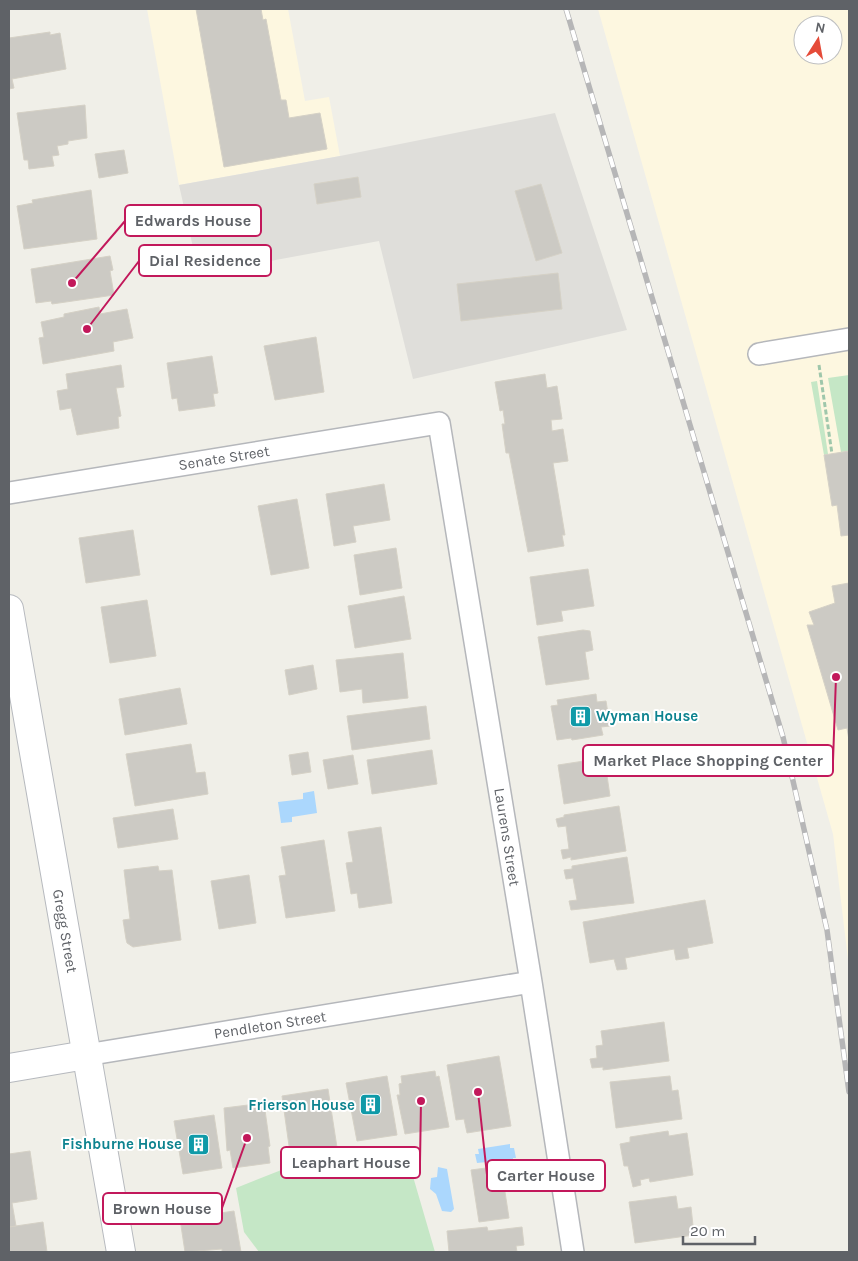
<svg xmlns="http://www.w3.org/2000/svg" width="858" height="1261" font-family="Karla,sans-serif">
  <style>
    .commercial { fill: #fdf7e0; fill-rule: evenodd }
    .industrial { fill: #dfdeda }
    .green { fill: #c5e7c6 }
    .water { fill: #abd7fd }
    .building { fill: #cccac4; stroke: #d5d1c6 }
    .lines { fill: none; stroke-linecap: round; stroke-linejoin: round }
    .street-casing { stroke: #b5b7bb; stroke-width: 24 }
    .secondary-casing { stroke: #b6b9be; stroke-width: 30 }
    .path { stroke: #9fc7ab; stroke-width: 3; stroke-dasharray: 5 2.5; stroke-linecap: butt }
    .street { stroke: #fff; stroke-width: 21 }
    .secondary { stroke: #fff; stroke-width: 28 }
    .rail-casing { stroke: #b6b6b7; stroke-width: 5.5 }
    .rail { stroke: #fff; stroke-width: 4; stroke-dasharray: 11; stroke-linecap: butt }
    .labels { text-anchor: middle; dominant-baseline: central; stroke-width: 4; stroke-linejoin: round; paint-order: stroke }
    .street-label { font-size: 15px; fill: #5f6267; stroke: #fff }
    .culture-label { font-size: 15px; font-weight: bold; fill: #0d838f; stroke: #fff; text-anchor: end }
    .leader { fill: none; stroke: #c2185b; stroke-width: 2 }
    .callout-dot { fill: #c2185b; stroke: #fff; stroke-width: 2 }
    .callout { fill: #fff; stroke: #c2185b; stroke-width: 2 }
    .callout-label { font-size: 16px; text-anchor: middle; font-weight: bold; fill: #5f6267 }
  </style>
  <rect width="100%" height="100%" fill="#f0efe8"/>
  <path class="commercial" d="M147,9H288L305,101L329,97L340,156L179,185Z
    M598,9H849V968L833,834ZM803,25H833V55H803Z"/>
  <path class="industrial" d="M555,113L627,330L413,379L379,241L199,274L179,185L340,156Z"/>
  <path class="green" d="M849,375V451L841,452L828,378Z
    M817,381L828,454L824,455L811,382Z
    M405,1149L435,1252H259L244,1232L236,1188L294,1165L357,1160Z"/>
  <path class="water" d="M314,791L317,813L292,817V822L281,823L278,802L303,799V793Z
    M510,1144V1148H514L516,1158H513V1162L488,1165L487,1162L477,1163L475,1154H479L478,1149Z
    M438,1167L447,1169L454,1209L451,1212L442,1211L436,1194L430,1189L431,1178L437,1177Z"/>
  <path class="building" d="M196,9H261L263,20L266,19L281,100H286L289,118L320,113L327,149L224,167Z
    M50,32V35L60,33L66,69L12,79L14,88L9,89V38Z
    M85,105L87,138L68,141V144L57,146L59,155L52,156L54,166L29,169L28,160H24L17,113Z
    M124,150L128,173L99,178L95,154Z
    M358,177L361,197L317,204L314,184Z
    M541,184L562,253L536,261L515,191Z
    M91,190L97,239L24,249L17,206L33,203L32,200Z
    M110,256L113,270L110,271L114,295L52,304L51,301L36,303L31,269Z
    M558,273L562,309L461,321L457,284Z
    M99,307L100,314L127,309L133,338L113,342L114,351L43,364L39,338L44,337L41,322L64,317V314Z
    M316,337L324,392L275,400L264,346Z
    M212,356L218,393L213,394L215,406L179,411L177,398L172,399L167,363Z
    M121,365L124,387L116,388L121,416L118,417L119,428L77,435L71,408L60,410L57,391L68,389L66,374Z
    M545,374L547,388L557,386L562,419L551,420L552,431L563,429L568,461L553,463L565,535H562L564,546L528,552L509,453H506L502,424H505L503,410L500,411L495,382Z
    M849,451V535L841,536L837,505L832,506L824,455Z
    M384,484L390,520L353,526L356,542L334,546L326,494Z
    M297,499L309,568L271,575L258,506Z
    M133,530L140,575L86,583L79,538Z
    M396,548L402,588L360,595L354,555Z
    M588,569L594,606L561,611L563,621L537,625L530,577Z
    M849,583V740L847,728L838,730L807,625H814L809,612L835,603L832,586Z
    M404,596L411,639L355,648L348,606Z
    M147,600L156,656L110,663L101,607Z
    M583,630L590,631L593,650L585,652L589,679L546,685L538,637Z
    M403,653L408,698L363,703L362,689L340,692L336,660Z
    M313,665L317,689L289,695L285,670Z
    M180,688L187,724L125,735L119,699Z
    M596,694L597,702L606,701L610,726L601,727L603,735L572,740L571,738L557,740L551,706L558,705L557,700Z
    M426,706L430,739L352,750L347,716Z
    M191,744L196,773L205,772L208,794L135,806L126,754Z
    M432,750L437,784L372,794L367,760Z
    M308,752L311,772L292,775L289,755Z
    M353,755L358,784L328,789L323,760Z
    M597,759L599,770L606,769L610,796L564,804L558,765Z
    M619,806L626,851L571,860V857L563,859L561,850L569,849L566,826L558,827L556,819L564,817V815Z
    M173,809L178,839L118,848L113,818Z
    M381,827L392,903L359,908L357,893L351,894L346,863L353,862L348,832Z
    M324,840L335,911L286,918L279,876L286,875L281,847Z
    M627,857L634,903L571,910L569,901L577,900L573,878L566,879L564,870L572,869V866Z
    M158,866L159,871L172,870L181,940L133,947L127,943L126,939L123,920L130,919L124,870Z
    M249,875L256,923L219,929L211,881Z
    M705,900L713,943L687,948L689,958L676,960L674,949L625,958L627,969L617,970L614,959L590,963L583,922Z
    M664,1022L669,1061L603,1070V1067L592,1068L590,1059L597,1058L596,1046L603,1045L601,1031Z
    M499,1056L511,1126L467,1133L464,1119L456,1120L447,1065Z
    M435,1071L436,1077L439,1076L449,1127L405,1134L397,1095H400L399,1084L402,1083L401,1076Z
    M387,1076L397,1135L357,1141L346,1083Z
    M670,1076L672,1091L678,1090L682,1119L616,1128L610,1082Z
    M328,1089L338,1154L291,1160L282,1096Z
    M264,1103L270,1146L268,1147L270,1163L233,1168L230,1150L227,1151L224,1108Z
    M214,1115L222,1168L183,1174L174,1121Z
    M668,1131L669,1136L687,1133L693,1175L650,1182L649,1178L640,1180L641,1185L633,1187L628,1166H624L620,1144L630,1142V1137Z
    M30,1151L37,1199L12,1203L16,1226L9,1227V1154Z
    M501,1166L509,1218L479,1222L471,1170Z
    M676,1196L678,1209L691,1207L694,1235L635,1243L629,1202Z
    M234,1211L241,1252H222V1249L185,1252L180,1219Z
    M43,1222L47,1252H9V1227Z
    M487,1227L488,1231L522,1227L524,1245L516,1246L517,1252H449L447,1231Z"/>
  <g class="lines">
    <defs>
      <path id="street" d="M759,354L849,339
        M9,493L439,423L531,982L573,1252
        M86,1055L531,982"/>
      <path id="secondary" d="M9,609L121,1252
        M9,1068L86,1055"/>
    </defs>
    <use href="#street" class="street-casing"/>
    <use href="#secondary" class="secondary-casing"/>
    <path class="path" d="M819,365L832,454"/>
    <use href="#street" class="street"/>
    <use href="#secondary" class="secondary"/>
    <defs>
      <path id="rail" d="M566,9L783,737L827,930L849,1092"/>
    </defs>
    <use href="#rail" class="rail-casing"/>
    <use href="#rail" class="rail"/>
  </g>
  <defs>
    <symbol id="building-square" viewBox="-11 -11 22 22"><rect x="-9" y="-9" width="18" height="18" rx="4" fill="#0f9aa8" stroke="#fff"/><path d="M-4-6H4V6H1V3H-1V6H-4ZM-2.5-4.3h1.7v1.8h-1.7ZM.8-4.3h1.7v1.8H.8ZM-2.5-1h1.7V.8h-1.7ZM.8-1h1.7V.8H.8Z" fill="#fff"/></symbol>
  </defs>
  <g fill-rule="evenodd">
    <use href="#building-square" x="568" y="704" width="25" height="25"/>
    <use href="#building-square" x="358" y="1092" width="25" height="25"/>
    <use href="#building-square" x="186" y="1132" width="25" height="25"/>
  </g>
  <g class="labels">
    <g class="street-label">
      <text transform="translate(224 458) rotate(-9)">Senate Street</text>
      <text transform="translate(507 837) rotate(81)">Laurens Street</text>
      <text transform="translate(65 931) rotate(80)">Gregg Street</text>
      <text transform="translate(270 1025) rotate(-9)">Pendleton Street</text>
    </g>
    <g class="culture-label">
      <text x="596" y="716" text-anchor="start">Wyman House</text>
      <text x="355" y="1105">Frierson House</text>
      <text x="182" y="1144">Fishburne House</text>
    </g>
  </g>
  <path class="leader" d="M72 283L125 221M87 329L139 261M836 677L833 761M421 1101L420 1162M478 1092L487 1175M247 1138L222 1208"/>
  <g class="callout-dot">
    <circle cx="72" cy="283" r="5"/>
    <circle cx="87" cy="329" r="5"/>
    <circle cx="836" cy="677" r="5"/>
    <circle cx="421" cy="1101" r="5"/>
    <circle cx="478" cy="1092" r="5"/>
    <circle cx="247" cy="1138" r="5"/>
  </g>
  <g class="callout">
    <rect x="125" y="205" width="136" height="31" rx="5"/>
    <rect x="139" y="245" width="132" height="31" rx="5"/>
    <rect x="583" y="745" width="250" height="31" rx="5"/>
    <rect x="281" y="1147" width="139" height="31" rx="5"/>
    <rect x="487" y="1160" width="118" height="31" rx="5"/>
    <rect x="103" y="1193" width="119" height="31" rx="5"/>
  </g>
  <g class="callout-label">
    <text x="193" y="226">Edwards House</text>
    <text x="205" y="266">Dial Residence</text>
    <text x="708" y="766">Market Place Shopping Center</text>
    <text x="351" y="1168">Leaphart House</text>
    <text x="546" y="1181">Carter House</text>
    <text x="162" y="1214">Brown House</text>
  </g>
  <rect width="858" height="1261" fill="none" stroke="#5f6267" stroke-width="20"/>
  <g transform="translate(818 40) rotate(11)"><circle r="24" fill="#ffffff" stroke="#bfc0c2"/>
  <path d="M0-4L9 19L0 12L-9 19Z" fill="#e54b39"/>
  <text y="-8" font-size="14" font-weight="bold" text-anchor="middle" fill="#5f6267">N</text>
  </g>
  <path d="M683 1236v8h72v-8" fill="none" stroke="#5f6267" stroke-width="2.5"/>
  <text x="690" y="1236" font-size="15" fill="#5f6267" stroke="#ffffff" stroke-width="4" paint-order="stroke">20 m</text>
</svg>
